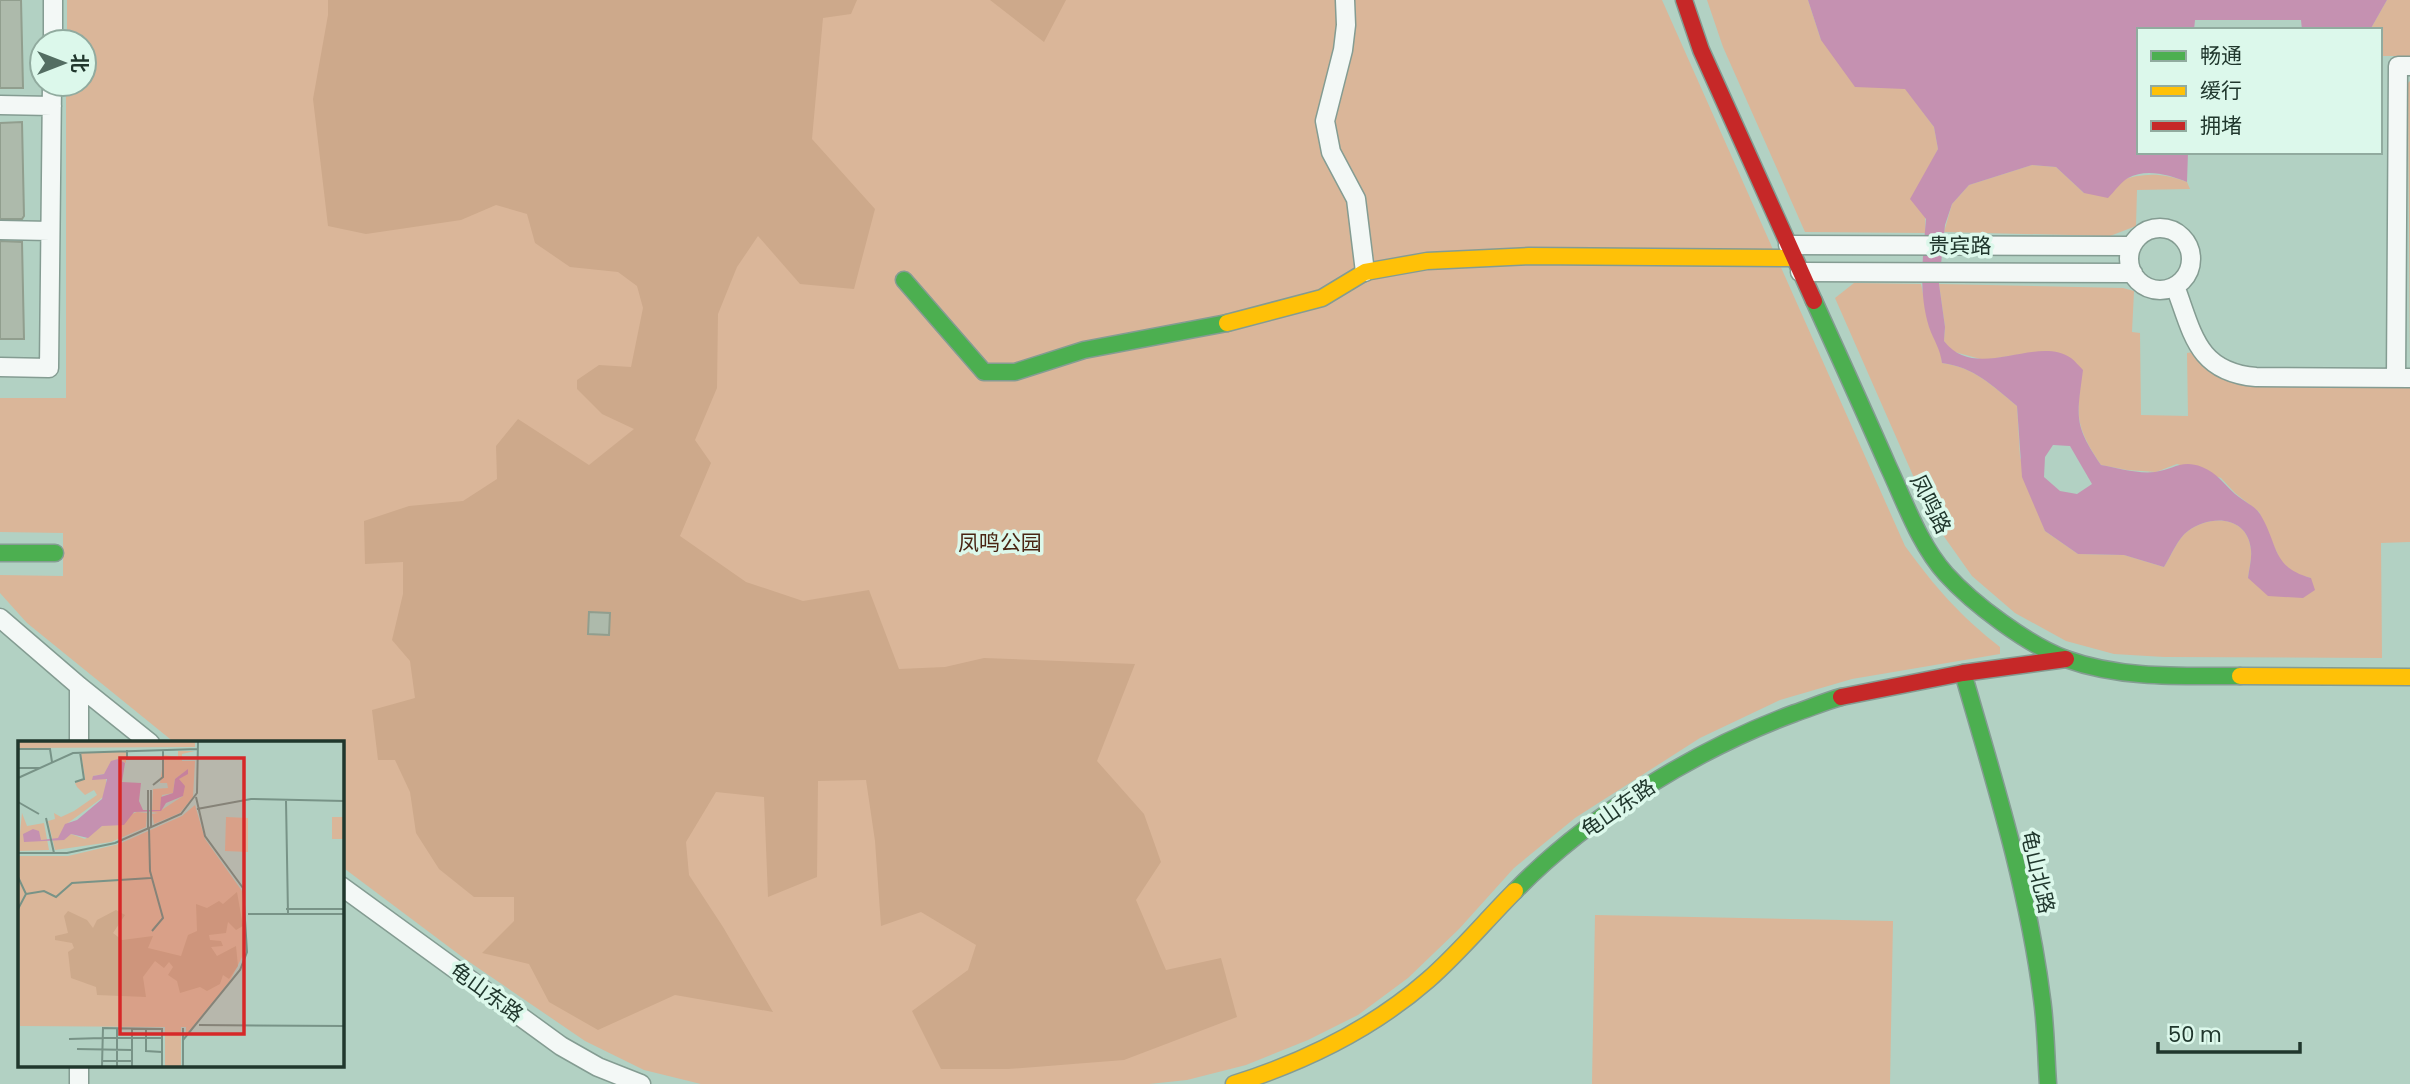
<svg xmlns="http://www.w3.org/2000/svg" width="2410" height="1084" font-family="Poppins,'Noto Sans SC',sans-serif">
  <style>
    .green { fill: #dab699 }
    .forest { fill: #cda98b }
    .water { fill: #c591b1; fill-rule: evenodd }
    .building { fill: #adbaab; stroke: #919e8e; stroke-width: 2 }
    .lines { fill: none; stroke-linecap: round; stroke-linejoin: round }
    .street-casing { stroke: #849c92; stroke-width: 21 }
    .fast-casing { stroke: #849c92; stroke-width: 19 }
    .slow-casing { stroke: #849c92; stroke-width: 19 }
    .jam-casing { stroke: #849c92; stroke-width: 19 }
    .street { stroke: #f3f8f6; stroke-width: 18 }
    .fast { stroke: #4caf50; stroke-width: 16 }
    .slow { stroke: #ffc107; stroke-width: 16 }
    .jam { stroke: #c62828; stroke-width: 16 }
    .labels { text-anchor: middle; dominant-baseline: central; stroke-width: 7; stroke-linejoin: round; paint-order: stroke }
    .street-label { font-size: 21px; fill: #20372d; stroke: #dcf8eb }
    .park-label { font-size: 21px; fill: #492413; stroke: #dcf8eb }
    .inset-road { fill: none; stroke: #789387; stroke-width: 2 }
    .view { fill: #d62828; fill-opacity: 0.15; stroke: #d62828; stroke-width: 3.5 }
    .inset-edge { fill: none; stroke: #20372d; stroke-width: 3.5 }
  </style>
  <rect width="100%" height="100%" fill="#b2d1c3"/>
  <path class="green" d="M67,0H1662L1905,546C1935,587 1959,615 2000,647V654L1852,679L1780,700L1700,738L1575,818L1514,868L1459,929L1408,978L1358,1015L1308,1040L1246,1065L1187,1080L1149,1084H701L644,1070L585,1041L465,959L341,866V743H175L27,623L0,593V575L63,576V533L0,532V398H66V84H84V42H67Z
    M1707,0H1808L1821,40L1905,88L1934,127L1938,149L1926,173L1925,233L1805,232L1723,47Z
    M2387,0H2410V56H2380V30H2370Z
    M2410,81V362L2408,83Z
    M2032,165L2056,167L2084,193C2122,180 2147,166 2187,182L2190,189L2137,190L2136,226L2110,236L1944,232L1952,204L1969,185Z
    M1854,283L1921,284L1930,328L1940,348L1942,363C1974,367 1993,386 2017,406L2020,457L2045,531L2078,554L2124,555L2164,567C2171,556 2178,538 2188,531C2211,514 2248,516 2251,550C2252,559 2249,569 2248,578H2311L2296,574L2281,562L2259,512L2235,493L2221,478L2177,464L2156,472L2127,470L2101,465C2074,424 2077,417 2082,370L2029,353L1984,360L1951,351L1944,341L1945,327L1939,284L2123,288L2134,291L2132,332L2140,333L2141,415L2188,416L2187,353L2193,352L2198,361L2213,373L2245,384L2410,385V542L2381,543L2382,658L2164,657L2114,654L2066,641L2015,613L1972,576L1933,521L1835,298Z
    M1595,915L1893,921L1890,1084H1592Z"/>
  <path class="forest" d="M328,0H857L851,14L823,18L812,139L875,209L854,289L800,284L758,236L737,267L718,314L717,388L695,440L711,463L680,536L746,582L803,601L869,590L899,669L945,667L984,658L1135,664L1097,761L1144,814L1161,862L1136,900L1166,970L1221,958L1237,1017L1124,1060L1008,1069H941L912,1011L968,970L976,945L921,912L881,926L875,841L866,780L818,781L817,877L768,897L764,797L716,792L686,842L689,875L723,927L773,1012L675,995L598,1030L549,1002L529,964L482,953L514,921V897H474L439,869L416,833L410,792L395,760H378L372,710L415,698L410,661L392,640L403,594V562L365,564L364,521L409,506L463,501L497,479L496,446L518,419L589,465L634,429L602,414L577,389V380L599,365L631,367L643,308L637,286L618,272L570,267L535,243L527,214L496,205L461,220L366,234L328,226L313,99L328,15Z
    M990,0H1066L1044,42Z"/>
  <path class="water" d="M1808,0H2387L2370,30H2302L2301,20H2195L2194,30H2139V152H2188L2187,182C2170,175 2146,168 2128,178C2121,182 2114,192 2108,198L2084,193L2056,167L2032,165L1969,185L1952,204L1945,225L1939,284L1945,327L1944,341C1976,383 2036,334 2071,358C2075,361 2079,366 2083,370C2077,417 2073,424 2101,465C2118,468 2137,474 2155,472C2173,470 2181,459 2202,467C2217,473 2224,484 2235,494C2243,501 2255,506 2260,514C2279,545 2271,567 2311,578L2315,590L2303,598L2268,596L2248,578C2249,569 2252,559 2251,550C2248,516 2211,514 2188,531C2178,538 2171,556 2164,567L2124,555L2078,554L2045,531L2022,477L2017,406C1993,386 1974,367 1942,363C1940,348 1934,341 1929,327C1918,291 1923,256 1926,219L1910,199L1938,149L1934,127L1905,89L1855,87L1821,40ZM2053,445L2070,446L2092,484L2077,494L2060,491L2044,477L2045,457Z"/>
  <path class="building" d="M0,0H21L23,88H0Z
    M22,122L24,216L22,219H0V123Z
    M0,241L22,242L24,339H0Z
    M589,612L610,613L609,635L588,634Z"/>
  <g class="lines">
    <defs>
      <path id="street" d="M1345,0L1346,25L1343,50L1325,121L1331,152L1356,199L1365,272
        M53,42V0
        M0,105L52,106
        M2129 259a31 31 0 1 1 62 0a31 31 0 1 1-62 0Z
        M0,230L50,231
        M1788,245L2132,246
        M1800,272L2133,273
        M2175,286C2193,334 2197,372 2256,377L2410,378
        M0,367L49,368L52,84
        M2396,378L2398,66H2410
        M0,618L79,686L150,743
        M79,743V686
        M341,886L561,1046L598,1067L641,1084
        M79,1084V1065"/>
      <path id="fast" d="M904,280L984,372H1015L1084,350L1227,323
        M1814,301C1839,356 1864,411 1888,466C1905,502 1919,544 1946,574C1973,604 2028,645 2066,659C2121,679 2183,676 2240,676
        M0,553H55
        M1963,673C1994,780 2028,888 2042,999C2046,1027 2046,1056 2048,1084
        M1515,891C1589,815 1697,749 1795,713C1810,708 1826,701 1841,697"/>
      <path id="slow" d="M1227,323L1322,298L1365,272L1427,261L1529,256L1794,258
        M2240,676L2410,677
        M1234,1084C1304,1062 1373,1028 1428,980C1459,953 1486,920 1515,891"/>
      <path id="jam" d="M1684,0L1701,50L1814,301
        M1841,697L1963,673L2066,659"/>
    </defs>
    <use href="#street" class="street-casing"/>
    <use href="#fast" class="fast-casing"/>
    <use href="#slow" class="slow-casing"/>
    <use href="#jam" class="jam-casing"/>
    <use href="#street" class="street"/>
    <use href="#fast" class="fast"/>
    <use href="#slow" class="slow"/>
    <use href="#jam" class="jam"/>
  </g>
  <g class="labels">
    <g class="street-label">
      <text x="1960" y="245">贵宾路</text>
      <text transform="translate(1931 504) rotate(63)">凤鸣路</text>
      <text transform="translate(1618 808) rotate(-35)">龟山东路</text>
      <text transform="translate(2038 872) rotate(77)">龟山北路</text>
      <text transform="translate(487 992) rotate(36)">龟山东路</text>
    </g>
    <g class="park-label">
      <text x="1000" y="542">凤鸣公园</text>
    </g>
  </g>
  <g transform="translate(18 741)">
    <rect width="326" height="326" fill="#b2d1c3"/>
    <path d="M0,1H177V6L0,7ZM108,10V22L100,18L86,33L75,35L88,36V54L50,82L40,98L53,93L67,98L84,85L119,71L129,72L128,86L93,101L37,109L30,80L37,78L36,72L43,76L56,70L79,54L76,49L67,54L59,46L57,42L67,38L63,12ZM160,10H177L164,13V20H177L175,56L162,72L136,83L134,73L140,72L134,71L135,48L150,47L149,42H142L146,14L160,16ZM168,30L165,35L161,38L165,55L142,70L144,54L155,52L157,38ZM177,64L187,98L224,150L227,210L212,240L168,294V286H163V325H147V286L2,285L0,115H50L101,103L164,75ZM4,72L9,85L26,82L31,109L0,110ZM208,76L230,77V111L207,110ZM314,76H325V98H314Z" fill="#dab699" fill-rule="evenodd"/>
    <path d="M219,151L225,185L218,189L210,181L208,192L191,194L192,199L203,200L205,205L193,206L199,215L218,205L220,225L211,238L205,234L202,243L189,250L182,246L162,252L159,240L150,234L155,226L151,221L146,227L137,220L125,236L128,256L79,254L78,246L53,237L50,211L56,207L54,202L37,199V195L50,192L46,175L50,170L69,179L75,187L79,179L98,169L107,174L95,192L104,199L135,195L130,207L163,215L170,194L179,190L178,163L189,167L201,160L205,163Z" fill="#cda98b"/>
    <path d="M100,18L107,22L104,41L123,42L121,60L125,69H142L143,56L155,52L157,38L170,28V33L161,38L167,45L165,55L148,62L143,70L116,71L106,84L84,85L70,97L53,93L46,99L6,101L5,93L15,88L21,90L23,99L40,97L47,83L59,79L84,58L89,38L74,39L75,35L86,33L93,20Z" fill="#c591b1"/>
    <path class="inset-road" d="M0,8H32L34,21M109,9V18H145M0,27H22M0,37L55,12L180,8M57,41L66,38L62,11M135,44L145,36V10M268,60L270,173M0,61L21,73M179,68L233,58L326,60M28,77L36,112M131,87L132,130L145,177L134,190M133,87V49M130,88V49M0,112H49L97,102L163,73L179,52L180,1M0,136L8,153L0,168M8,153L26,150L38,156L54,142L133,137M268,168H326M230,173H326M181,284L326,285M99,287V325M114,287V325M128,288V310L144,311M84,297H144M51,298L84,297M165,299L222,229L229,211L225,147L187,95L178,56M59,308L114,309M84,320H113M84,325L85,287L144,288V325M165,325V287"/>
    <path class="view" d="M102,17H226V293H102Z"/>
    <rect width="326" height="326" class="inset-edge"/>
  </g>
  <rect x="2137" y="28" width="245" height="126" fill="#dcf8eb" stroke="#91ab9f" stroke-width="2"/>
  <rect x="2151" y="51" width="35" height="10" fill="#4caf50" stroke="#91ab9f" stroke-width="2"/>
  <text x="2200" y="63" font-size="21" fill="#20372d">畅通</text>
  <rect x="2151" y="86" width="35" height="10" fill="#ffc107" stroke="#91ab9f" stroke-width="2"/>
  <text x="2200" y="98" font-size="21" fill="#20372d">缓行</text>
  <rect x="2151" y="121" width="35" height="10" fill="#c62828" stroke="#91ab9f" stroke-width="2"/>
  <text x="2200" y="133" font-size="21" fill="#20372d">拥堵</text>
  <g transform="translate(63 63) rotate(90)"><circle r="33" fill="#dcf8eb" stroke="#91ab9f" stroke-width="2"/>
  <path d="M0-5L12 26L0 18L-12 26Z" fill="#536d62"/>
  <text y="-10" font-size="19" font-weight="bold" text-anchor="middle" fill="#20372d">北</text>
  </g>
  <path d="M2158 1042v10h142v-10" fill="none" stroke="#20372d" stroke-width="3.5"/>
  <text x="2168" y="1042" font-size="21" fill="#20372d" stroke="#dcf8eb" stroke-width="5" paint-order="stroke">50 m</text>
</svg>
